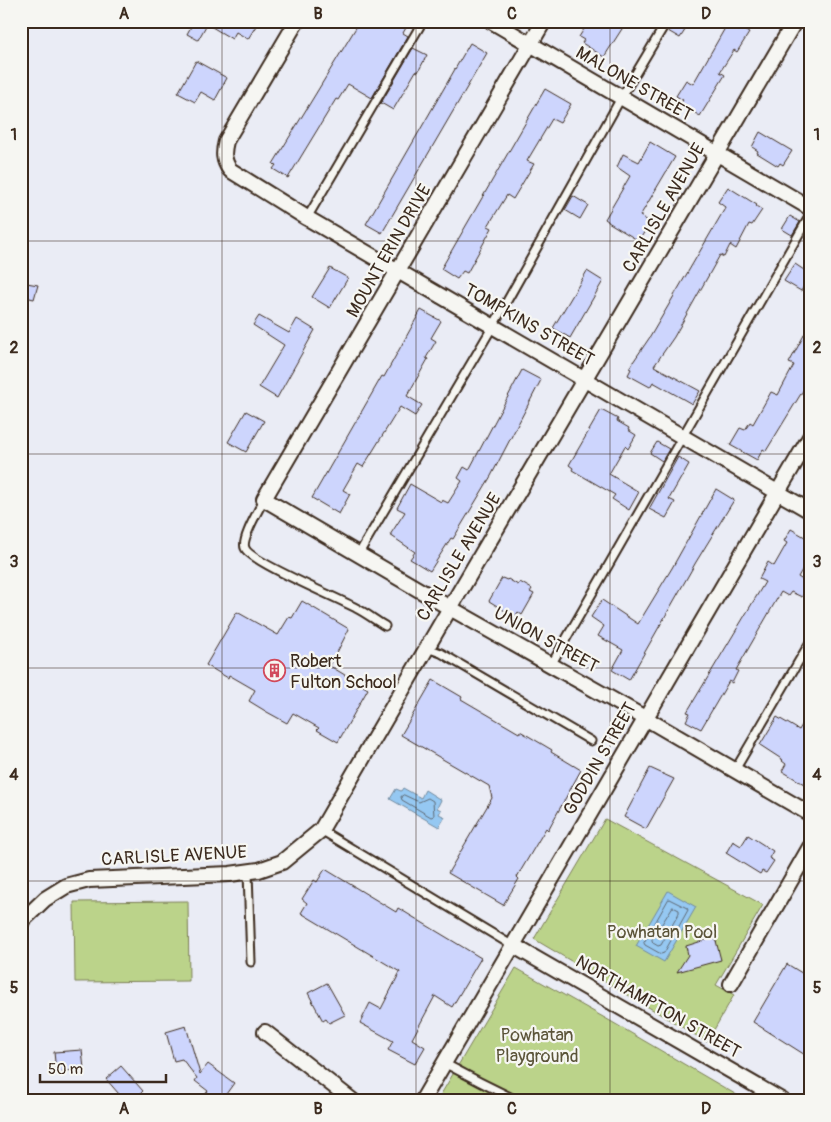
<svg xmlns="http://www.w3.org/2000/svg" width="831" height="1122" font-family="Pangolin,sans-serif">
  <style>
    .green { fill: #bbd38a; stroke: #7b7e54 }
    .water { fill: #95c8f2; stroke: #71899d }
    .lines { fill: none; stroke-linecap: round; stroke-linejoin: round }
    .shore { stroke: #5f6973; stroke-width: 1 }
    .building { fill: #cdd5fd; stroke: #3b2a1e }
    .lane-casing { stroke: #3b2a1e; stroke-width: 11 }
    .street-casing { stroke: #3b2a1e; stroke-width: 18 }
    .lane { stroke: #f6f6f2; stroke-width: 7 }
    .street { stroke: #f6f6f2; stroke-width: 14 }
    .grid { fill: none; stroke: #3b2a1e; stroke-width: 1; stroke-opacity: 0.55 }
    .labels { text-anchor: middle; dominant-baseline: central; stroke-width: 4.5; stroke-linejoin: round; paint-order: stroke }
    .street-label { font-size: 18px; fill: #3b2a1e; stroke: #f6f6f2 }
    .poi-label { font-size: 18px; fill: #3b2a1e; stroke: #f6f6f2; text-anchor: start }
    .park-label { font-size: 18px; fill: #5b5439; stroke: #f6f6f2 }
    .neatline { fill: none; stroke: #3b2a1e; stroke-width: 2 }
    .grid-label { font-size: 16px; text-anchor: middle; font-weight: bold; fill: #3b2a1e }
  </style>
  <rect width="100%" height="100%" fill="#eaecf5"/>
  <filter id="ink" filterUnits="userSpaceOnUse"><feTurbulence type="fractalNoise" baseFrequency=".02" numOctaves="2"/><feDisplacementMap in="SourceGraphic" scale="10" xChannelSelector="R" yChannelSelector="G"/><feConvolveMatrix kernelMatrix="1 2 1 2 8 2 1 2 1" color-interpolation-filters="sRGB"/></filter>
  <g filter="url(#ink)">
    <path class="green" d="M605,819L763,905L716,985L734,995L707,1042L534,939Z
      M188,901L189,981L75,982L74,902Z
      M516,968L612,1022L747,1101H437Z"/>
    <path class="water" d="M403,788L421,798L425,790L441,800L437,808L441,810L439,814L445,817L439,827L390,799L396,789L401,791Z
      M668,891L696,907L664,962L636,946Z"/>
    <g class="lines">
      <path class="shore" d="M404,795L419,802L428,798L433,801L434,816L431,817L402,800L401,797Z
        M669,899L687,908L688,910L664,953L661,954L645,945L644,943Z
        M673,907L679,910V913L661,945L658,946L653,943L652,940Z"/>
    </g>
    <path class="building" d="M194,21H259L248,39L236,32L232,39L207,24L198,40L187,34Z
      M360,21H410L403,33L408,36L372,98L348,84L338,100L336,99L288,178L273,169L276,165L273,164Z
      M589,21H627L604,57L582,43L584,40L579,37Z
      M672,21H691L680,38L668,31Z
      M729,21L749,33L737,52L734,50L720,72L725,75L700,116L680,104L683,100L676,96L686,80L693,84Z
      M470,43L487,53L382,233L366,224Z
      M413,48L427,55L418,72L416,71L393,110L381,103Z
      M196,61L227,78L215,100L201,92L195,102L178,93Z
      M545,89L571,104L560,123L552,119L527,161L534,164L513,199L507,195L488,226L492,228L467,273L463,271L457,279L441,269Z
      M760,132L792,151L783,165L780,163L778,166L757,153L758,151L752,147Z
      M650,142L675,157L640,216L650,222L639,241L608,222V221L605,219L630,176L617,167L623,154L639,162Z
      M728,187L757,205L756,206L762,210L752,225L749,224L736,249L730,245L724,257L720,255L674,337L654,366L700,391L692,404L653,382L650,387L628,375L631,369L629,368L650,337L724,210L725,207L718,202Z
      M573,196L588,205L580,219L565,210Z
      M790,216L800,222L792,235L782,229Z
      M795,264L810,274V276L801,291L784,281Z
      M330,268L348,278L330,308L312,297Z
      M587,271L603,281L570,338L553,328Z
      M21,282L38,285L34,299L21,296Z
      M421,310L441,321L431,338L436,341L426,358L428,359L407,396L422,405L415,416L400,407L363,467L358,464L343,490L350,494L339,514L312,498L382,376L384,377Z
      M259,316L289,333L297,319L315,330L277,398L259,387L284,345L253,325Z
      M810,324V379L766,451L763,449L757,460L730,445L740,428L745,430L750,422L753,424L771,392L778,395L794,365L789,363Z
      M522,370L541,380L491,476L453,539L451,538L430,571L410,559L415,552L390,535L405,512L397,508L410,484L441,502L442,500L448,503L462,481L458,478L464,467L469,470Z
      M601,410L618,419L617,421L629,428L628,430L636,435L628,449L625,446L609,474L639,492L629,510L612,499L615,495L572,470L573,468L569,465Z
      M246,411L264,421L246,452L228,442Z
      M657,442L669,449L662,461L650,453Z
      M678,457L689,464L669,499L675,502L666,518L649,509Z
      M716,489L734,500L696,562L629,680L612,670L623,650L598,636L604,626L591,617L602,600L638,624L672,568Z
      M791,529L810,540V556L798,577L809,584L802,597L791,592L788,596L781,592L736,670L738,671L732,683L729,681L701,729L686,721L690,713L687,712L765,582L759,579L768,562L774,566L787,543L784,541Z
      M502,578L507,580L508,579L518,585L520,582L532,589L530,592L534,594L522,615L518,612L515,617L489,601Z
      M302,601L349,629L330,666L368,689L338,742L317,730L319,728L293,713L287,723L267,712L249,701L255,690L229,675L228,678L206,665L237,612L278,635L289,617L292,618Z
      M433,680L462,697L461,699L519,733L520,731L552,750L551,752L581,770L548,830L546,828L517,877L519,879L503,905L448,873L492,798L489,786L401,735Z
      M810,712V774L804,784L782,771L786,764L782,761L783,760L760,745L777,717L799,730Z
      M650,768L674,779L646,829L624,817Z
      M748,835L773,851L769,858L774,861L766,873L762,871L760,874L726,853L733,841L741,846Z
      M325,869L396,912L398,908L481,958L452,1007L435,996L412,1039L425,1047L415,1064L388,1050L393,1041L360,1023L370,1003L381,1009L400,972L301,913L307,903L302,899L314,880L317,882Z
      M715,937L721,960L677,972L688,955L686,946Z
      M787,964L810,978V1058L753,1022Z
      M327,983L345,1015L329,1023L326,1019L323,1021L308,993Z
      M186,1026L200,1074L208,1064L234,1083L221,1101H200L208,1091L195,1081L197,1078L182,1059L174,1061L166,1032Z
      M82,1050L84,1069L56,1072L54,1052Z
      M121,1066L143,1091L133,1101H125L106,1079Z"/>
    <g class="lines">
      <defs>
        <path id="lane" d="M307,218L423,21
          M264,499C259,510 241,539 245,548C249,561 338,598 356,608C366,613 375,620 385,626
          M358,555L493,326L621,98L667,21
          M427,648L441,653L591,741
          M551,665L810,215
          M735,770L810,642
          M321,830L513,946
          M248,872L251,962
          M444,1063L480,1082L518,1101"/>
        <path id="street" d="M297,21L226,141C223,153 223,160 230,170L307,218L810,511
          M491,21L810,208
          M544,21L264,499L450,608L645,718L810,814
          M21,922L45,899L66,886L89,880L230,874L259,870L282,862L321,830L450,608L795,21
          M514,946L783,1101
          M731,984L810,847
          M265,1032L353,1101
          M422,1101L810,437"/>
      </defs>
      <use href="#lane" class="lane-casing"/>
      <use href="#street" class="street-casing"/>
      <use href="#lane" class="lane"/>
      <use href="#street" class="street"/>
    </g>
  </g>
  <path class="grid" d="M222,21V1101M416,21V1101M610,21V1101M21,241H810M21,454H810M21,668H810M21,881H810"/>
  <defs>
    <symbol id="building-ring" viewBox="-11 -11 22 22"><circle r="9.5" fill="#f6f6f2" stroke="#d1495b" stroke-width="1.5"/><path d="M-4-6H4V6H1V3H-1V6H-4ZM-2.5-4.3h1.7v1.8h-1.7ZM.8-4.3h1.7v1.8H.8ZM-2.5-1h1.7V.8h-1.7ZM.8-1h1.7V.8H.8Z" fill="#d1495b"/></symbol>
  </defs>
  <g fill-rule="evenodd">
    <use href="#building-ring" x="262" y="658" width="25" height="25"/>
  </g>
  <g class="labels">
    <g class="street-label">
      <text transform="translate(634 84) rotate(30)">MALONE STREET</text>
      <text transform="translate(664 208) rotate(-60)">CARLISLE AVENUE</text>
      <text transform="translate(389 251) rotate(-60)">MOUNT ERIN DRIVE</text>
      <text transform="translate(529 325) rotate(30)">TOMPKINS STREET</text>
      <text transform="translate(459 557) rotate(-59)">CARLISLE AVENUE</text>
      <text transform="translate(546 640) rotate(29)">UNION STREET</text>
      <text transform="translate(600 759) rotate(-60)">GODDIN STREET</text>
      <text transform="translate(174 856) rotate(-3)">CARLISLE AVENUE</text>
      <text transform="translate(658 1007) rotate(30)">NORTHAMPTON STREET</text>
    </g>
    <g class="poi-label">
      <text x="290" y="661">Robert<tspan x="290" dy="21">Fulton School</tspan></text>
    </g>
    <g class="park-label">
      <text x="662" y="932">Powhatan Pool</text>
      <text x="537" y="1035">Powhatan<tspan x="537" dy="21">Playground</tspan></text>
    </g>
  </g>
  <rect width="831" height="1122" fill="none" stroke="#f6f6f2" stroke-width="55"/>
  <path d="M40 1074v8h126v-8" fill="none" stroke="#3b2a1e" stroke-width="2.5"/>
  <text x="48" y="1074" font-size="15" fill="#3b2a1e" stroke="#f6f6f2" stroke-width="4" paint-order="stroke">50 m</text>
  <rect x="28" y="28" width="776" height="1066" class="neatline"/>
  <g class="grid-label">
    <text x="124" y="19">A</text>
    <text x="318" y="19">B</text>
    <text x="512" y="19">C</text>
    <text x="706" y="19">D</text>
    <text x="14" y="140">1</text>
    <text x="817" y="140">1</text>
    <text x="14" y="353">2</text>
    <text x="817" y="353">2</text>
    <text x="14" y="567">3</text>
    <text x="817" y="567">3</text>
    <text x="14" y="780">4</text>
    <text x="817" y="780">4</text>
    <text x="14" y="993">5</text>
    <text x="817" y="993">5</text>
    <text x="124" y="1114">A</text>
    <text x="318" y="1114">B</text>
    <text x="512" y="1114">C</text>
    <text x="706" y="1114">D</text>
  </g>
</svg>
